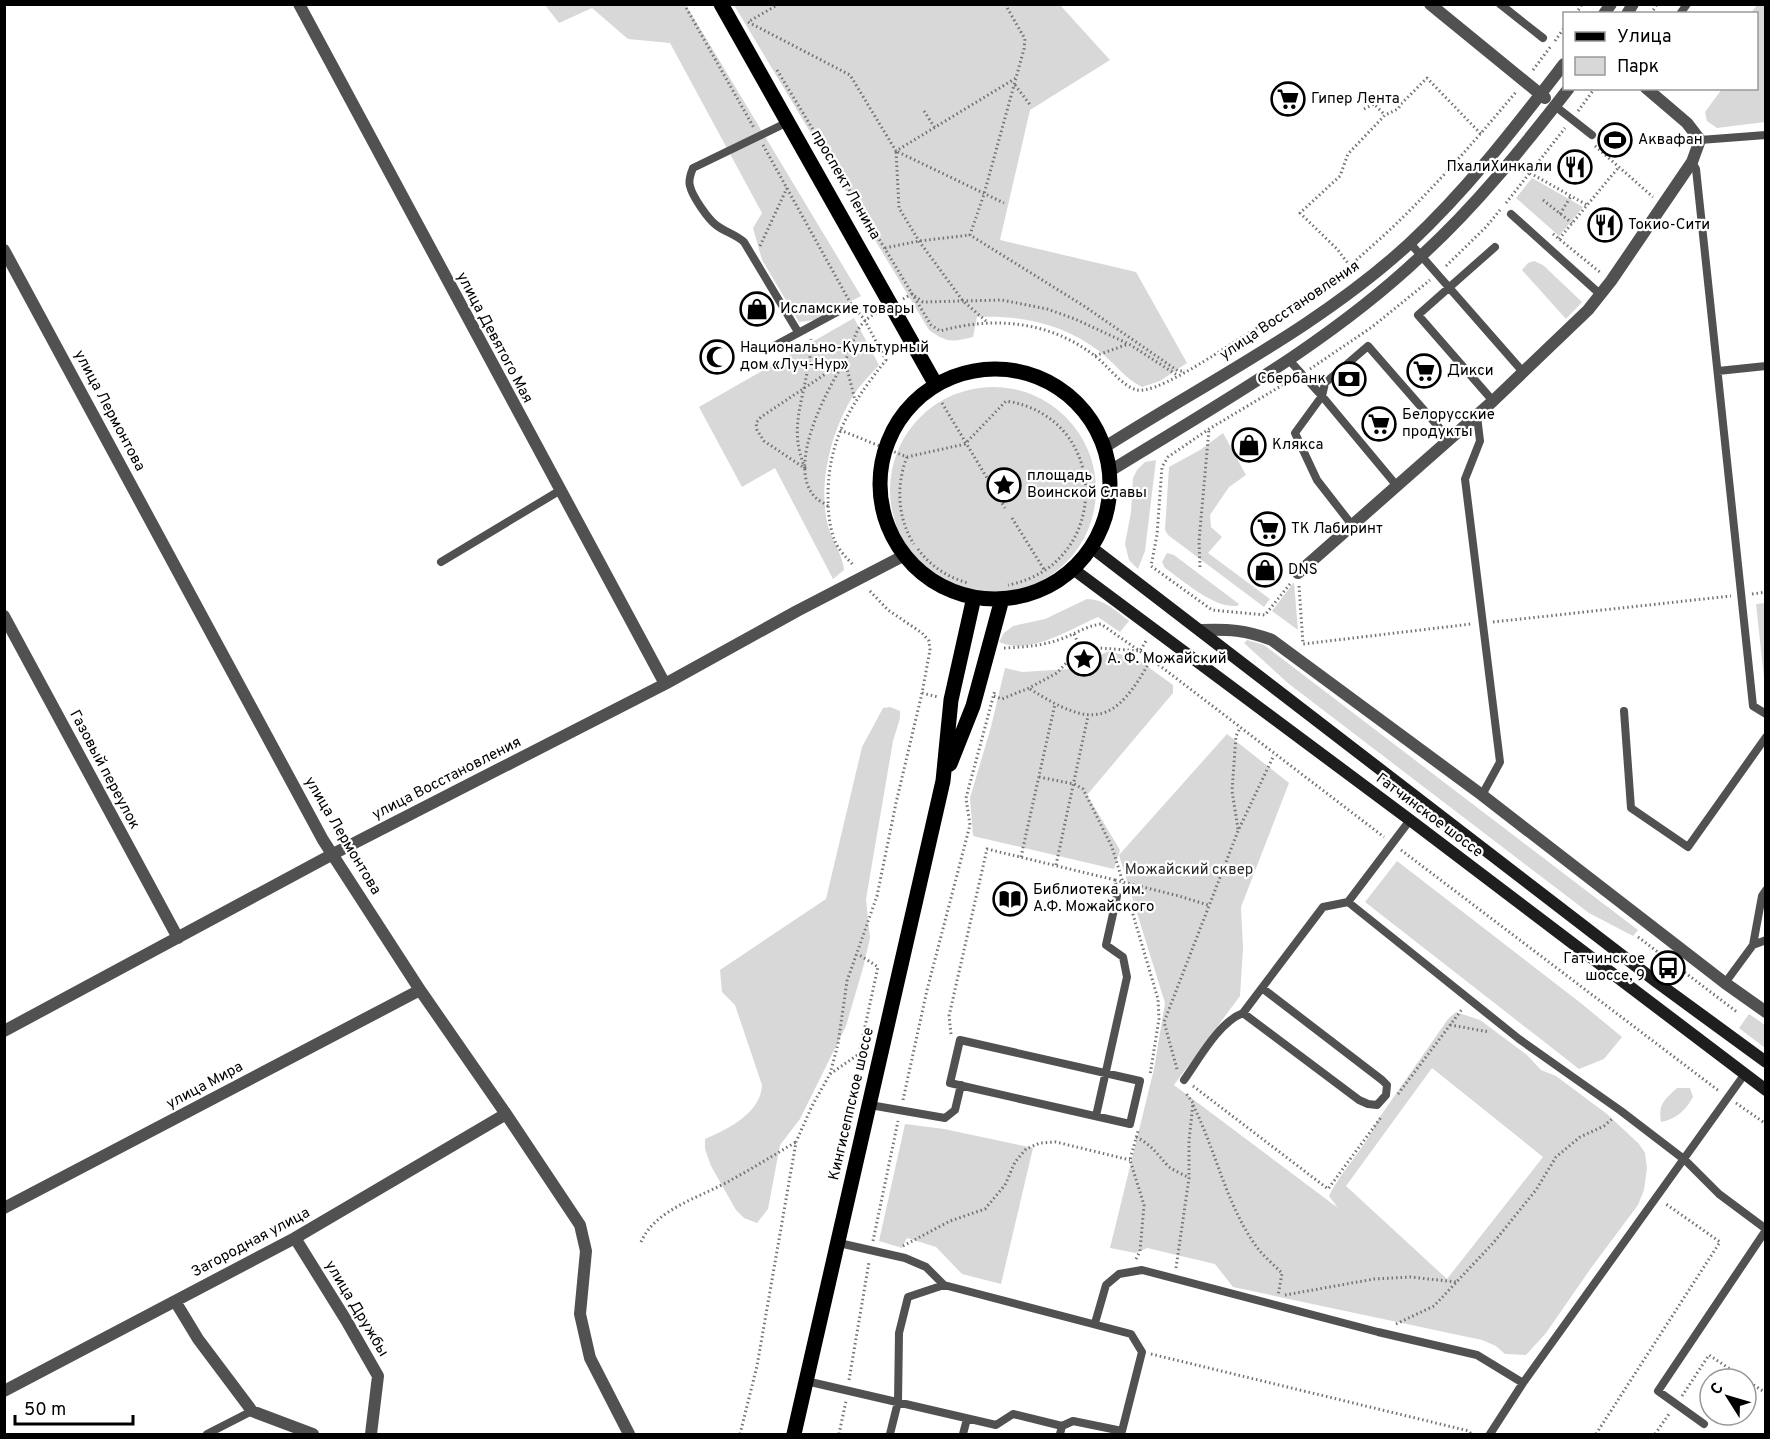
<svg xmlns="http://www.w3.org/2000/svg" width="1770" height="1439" font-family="Overpass,sans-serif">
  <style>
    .green { fill: #d8d8d8; fill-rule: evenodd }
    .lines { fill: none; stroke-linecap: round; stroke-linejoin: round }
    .path { stroke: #737373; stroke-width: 3; stroke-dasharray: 1.5 3; stroke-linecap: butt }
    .service { stroke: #515151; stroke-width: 8 }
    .minor { stroke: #515151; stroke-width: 12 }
    .secondary { stroke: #1e1e1e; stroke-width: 12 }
    .primary { stroke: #000; stroke-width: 15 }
    .labels { text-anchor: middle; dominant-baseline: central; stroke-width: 4.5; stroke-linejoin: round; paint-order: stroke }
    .poi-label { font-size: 15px; fill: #000; stroke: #fff; text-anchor: start }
    .street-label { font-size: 15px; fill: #000; stroke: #fff }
    .park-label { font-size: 15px; fill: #2f2f2f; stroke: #fff }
  </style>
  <rect width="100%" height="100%" fill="#fff"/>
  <path class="green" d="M545,5H686L861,296L815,320L799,322L762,260L753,228L762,213L670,43L628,39L592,8L559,23Z
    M734,5H1060L1110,60L1030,110L1000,240L1136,272L1187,363L1160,381L1142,387C1125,379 1114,362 1099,351C1063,324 1021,315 977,317L973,337C952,342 947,343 929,330Z
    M1757,5H1765V122L1717,128L1707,121L1705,112L1722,89L1756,88V14L1751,13Z
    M1532,178L1583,207L1559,236L1516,198Z
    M1534,261L1543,265L1582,302L1566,319L1522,270L1528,263Z
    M854,318L879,365C869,376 858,387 850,401C830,436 818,486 828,526C832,541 843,555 844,570L833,579L775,468L742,487L699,407Z
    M890 490a103 103 0 1 1 206 0a103 103 0 1 1-206 0Z
    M1223,433L1246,475L1229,487L1210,515L1211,527L1222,537L1208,553L1270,599L1264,607L1168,535L1165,530L1169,467L1200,450Z
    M1156,460L1145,551L1138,569L1129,560L1125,544L1131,512L1133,478L1137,470L1145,462Z
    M1167,553L1174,555L1239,604L1237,606C1213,608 1184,581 1165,568L1162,562Z
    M1294,582L1298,630L1272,611Z
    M1087,599C1104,599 1116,611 1129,621L1120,632L1098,617C1070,629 1030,656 999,642L1004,633L1013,626L1045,619Z
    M1765,603H1766L1765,687L1756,604Z
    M1247,640L1264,645L1638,930L1633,936L1589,913L1289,684L1244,643Z
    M1109,651L1137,659L1173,685V693L1087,795L1120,850L1114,869L973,836L970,798L991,727L1005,668L1022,672L1070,669Z
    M890,707L900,711V718L893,741L866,899L870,938L863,968L846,1026L800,1119L780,1145L768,1209L757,1223L744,1218L736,1210L711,1166L705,1149V1139C728,1129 761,1113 762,1085L735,1005L722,992L720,970L826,899L862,747L883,708Z
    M1227,734L1289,783L1241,907L1243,948L1240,996L1174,1085L1338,1208L1329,1196C1343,1168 1364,1150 1377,1121L1448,1019L1456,1012L1480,1020L1527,1055L1541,1070L1556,1076L1607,1114L1639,1144L1645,1153L1647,1168L1644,1190L1638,1205L1591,1268L1546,1333L1526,1355L1505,1354L1496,1346L1482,1340L1233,1287L1215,1264L1147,1248L1136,1253L1110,1248L1154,1069L1165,1003L1119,855ZM1432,1068L1543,1157L1447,1279L1346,1186Z
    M1397,861L1582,1004L1622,1037L1604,1059L1579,1069L1365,902Z
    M1749,1014L1765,1025V1048L1739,1028Z
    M1677,1088H1690L1693,1097C1685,1111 1676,1119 1661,1122C1658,1104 1664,1100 1677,1088Z
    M905,1124L944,1129L1033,1148L1001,1284L962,1274L936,1247L907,1238L902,1248L879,1241Z"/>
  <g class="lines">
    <path class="path" d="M684,4L754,128
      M779,4L748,22L850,75L896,151L1016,78
      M1005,4L1025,39L1024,49L984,194L970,235L1084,306L1178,371H1185
      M1576,14L1582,4
      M1651,14L1657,4
      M1555,41L1564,28
      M777,70L931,325L940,331C994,316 1050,321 1095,356C1107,365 1123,387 1137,390C1154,394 1206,360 1222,350C1262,324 1305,300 1343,271C1356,261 1368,249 1381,238C1430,193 1473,143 1516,92
      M1533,70L1551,46
      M1015,85L1031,106
      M1364,109L1374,104L1385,115
      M924,111L935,128
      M1578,111L1595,88
      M763,145L851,304L864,319L886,360C852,403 828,438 828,496C828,510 829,527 835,541C838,550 848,559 854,566
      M1595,146L1653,197
      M1530,173L1587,205
      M1543,200L1572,223
      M1506,203L1565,128
      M1560,214L1571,196
      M1553,234L1601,273
      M1559,239L1618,168
      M760,246L787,188
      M885,248L919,241L970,235
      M1350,266L1337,249L1300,213L1340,176L1348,154L1385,115L1398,109L1401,104L1427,78L1481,134
      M1446,266L1486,227L1500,210
      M903,299L912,294L923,302L1002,300L1047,309L1075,319L1129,344L1177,375
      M986,321L963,301L919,241L899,208L896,151L1004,203
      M1095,356L1128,344
      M1310,369L1372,327L1430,280
      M942,403L1005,508
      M840,430L907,457L965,444L1006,401C1112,417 1112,565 1008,585
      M907,457C896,484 897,518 914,544
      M805,468C789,430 802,405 808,367C810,358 812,348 811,339
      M806,469L764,441L757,430L756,423L761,417L845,361L855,400
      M828,506C824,503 819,501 816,498C785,468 826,392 843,364C857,341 851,326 878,312
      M1012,518L1045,571
      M918,549C930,566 949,578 968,583
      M1200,567L1199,541L1209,429
      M1290,584L1265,615L1212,610L1151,566L1157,535L1162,467L1168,457L1209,429L1291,380
      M1299,586L1303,644L1471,624
      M1752,594L1766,592
      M1493,622L1731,596
      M1074,634L1082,652
      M1004,648C1024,647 1042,646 1061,639C1075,634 1086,626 1101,624L1151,659L1384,837
      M1030,689C1093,729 1115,725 1151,659
      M922,693L938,697
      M994,696L1002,699L1029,688L1057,673L1069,660L1082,652L1100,648L1140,651L1146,641
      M1039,777L1074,784L1083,789L1112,847L1124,886
      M1238,829L1232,791L1236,736L1240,728
      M1401,850L1719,1091
      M1021,857L1055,704
      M1056,865L1088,716
      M1115,880L1179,896L1208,905
      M1129,901L1158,999L1159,1019L1150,1075
      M1638,937L1737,1012
      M1450,1025L1490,1032
      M951,1034L949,1016L987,849L1115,880L1116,885
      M1177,1069L1164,1022L1238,831L1274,755
      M830,1074L859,1054L878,967L858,954
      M1193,1086L1328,1189L1382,1116
      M1398,1094L1463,1008
      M903,1100L927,990L970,825L966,798L995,690
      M1736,1103L1766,1124
      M1193,1105C1216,1151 1226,1204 1256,1246C1263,1256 1274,1265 1282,1273L1278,1296
      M1136,1137C1152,1145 1157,1154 1168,1166C1174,1171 1183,1174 1189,1178
      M873,1241L898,1121
      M641,1242C656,1208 702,1197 731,1180C753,1168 774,1155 796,1142
      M903,1246L950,1221L985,1209L1005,1185L1015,1162L1026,1149L1040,1143L1056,1142L1130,1160
      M1136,1259L1140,1251L1144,1205L1130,1160L1138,1131
      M1176,1268L1189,1178V1141L1193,1103L1185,1092
      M1285,1295L1374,1279L1410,1277L1456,1282
      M1396,1324L1434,1306L1494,1242L1536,1190L1556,1157L1580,1137L1604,1126L1613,1118
      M1151,1354L1469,1431L1471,1434
      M849,1380L869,1262
      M1746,1380L1766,1393
      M1682,1396L1709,1355L1745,1379
      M740,1434L757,1366L796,1142L812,1106L830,1074L838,1044L847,981L877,896L896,803L922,693L930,650L929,641L922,633L888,610L868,589
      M839,1434L846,1401
      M1596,1434L1720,1242L1666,1204
      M1655,1434L1669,1414"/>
    <path class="service" d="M1500,4L1543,38
      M1680,14L1687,4
      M1555,106L1592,135
      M788,122L693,168C691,173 688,180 690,186C692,196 708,219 716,225C725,232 735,234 744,242L798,332
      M1700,140L1766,135
      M1692,162L1696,169L1753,706L1766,714
      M1511,214L1601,295
      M1410,243L1524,373
      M774,346L841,310
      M1289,360L1322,396L1397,486
      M1718,371L1766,366
      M1493,401L1418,315L1495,247
      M1477,416L1480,441L1465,479L1500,762L1482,795
      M1352,525L1317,480L1295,433L1322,396L1325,383L1368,346L1450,440
      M441,562L559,491
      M1624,711L1631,808L1688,847L1766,737
      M1348,902L1519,1039L1621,1111L1685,1160L1719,1194L1766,1229
      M1753,945L1766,940
      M1725,983L1753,945L1762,896L1766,890
      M1243,1013L1359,1100L1368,1104L1377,1105L1386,1095L1387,1085L1382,1080L1262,988
      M960,1040L1140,1081L1130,1124L950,1083Z
      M1184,1080C1199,1059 1219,1022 1243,1013L1323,907L1348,902L1410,820
      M870,1105L945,1118L955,1110L961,1085
      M1096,1116L1127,977L1123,957L1106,945L1117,896
      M839,1243L905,1258L926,1267L944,1285L1131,1334L1142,1352L1122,1431L1073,1421L1062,1426
      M1095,1323L1106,1285L1119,1274L1142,1270L1378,1332L1477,1355L1523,1383
      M806,1381L996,1425L1013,1414L1062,1426L1060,1434
      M1704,1424L1658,1391L1766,1230
      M207,1434L252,1411
      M890,1434L898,1402L899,1333L908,1297L944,1285
      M963,1434L967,1419
      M1490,1434L1523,1383L1744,1075"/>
    <path class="minor" d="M299,4L665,684
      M1430,4L1545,98
      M1604,14L1611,4
      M1627,14L1633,4
      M4,250L323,840L420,990L506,1114L580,1225L586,1251L580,1314L590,1358L629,1434
      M1105,447C1207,382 1320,326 1410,243C1468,189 1516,126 1564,64
      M1110,471C1217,405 1329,343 1421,256C1476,206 1523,147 1569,88
      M1298,573L1493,401L1588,310L1611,281L1692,162L1700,140L1687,123L1646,88
      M4,616L178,938
      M1201,630C1228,629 1246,630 1272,640L1482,795L1725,983L1766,1012
      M4,1031L333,854L665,684L797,611L905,555
      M4,1208L420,990
      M295,1238L346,1320L378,1376L371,1434
      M175,1301L198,1339L252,1411L313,1434
      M4,1391L295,1238L506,1114"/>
    <path class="secondary" d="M1091,547L1658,983L1766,1062
      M1073,569L1410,820L1766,1090"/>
    <path class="primary" d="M721,4L936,385
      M880 484a115 115 0 1 1 230 0a115 115 0 1 1-230 0Z
      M950,764L973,706L1002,599
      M794,1434L943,781L951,700L974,597"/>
  </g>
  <defs>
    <symbol id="supermarket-ring" viewBox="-11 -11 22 22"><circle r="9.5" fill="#fff" stroke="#000" stroke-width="1.5"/><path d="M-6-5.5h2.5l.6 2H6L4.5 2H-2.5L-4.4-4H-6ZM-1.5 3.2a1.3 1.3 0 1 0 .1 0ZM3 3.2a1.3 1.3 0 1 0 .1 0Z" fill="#000"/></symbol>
    <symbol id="stadium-ring" viewBox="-11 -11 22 22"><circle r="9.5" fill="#fff" stroke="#000" stroke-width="1.5"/><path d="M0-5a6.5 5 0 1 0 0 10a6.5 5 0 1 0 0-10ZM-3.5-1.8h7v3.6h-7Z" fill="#000"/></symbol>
    <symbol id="restaurant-ring" viewBox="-11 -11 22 22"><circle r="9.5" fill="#fff" stroke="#000" stroke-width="1.5"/><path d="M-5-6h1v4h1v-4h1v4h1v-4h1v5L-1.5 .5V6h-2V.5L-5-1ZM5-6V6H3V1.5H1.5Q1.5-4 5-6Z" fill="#000"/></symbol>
    <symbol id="shop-ring" viewBox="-11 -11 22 22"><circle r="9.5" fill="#fff" stroke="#000" stroke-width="1.5"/><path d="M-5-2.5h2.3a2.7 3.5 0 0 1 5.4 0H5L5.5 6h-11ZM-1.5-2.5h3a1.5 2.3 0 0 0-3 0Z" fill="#000"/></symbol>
    <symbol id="mosque-ring" viewBox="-11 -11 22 22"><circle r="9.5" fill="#fff" stroke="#000" stroke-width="1.5"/><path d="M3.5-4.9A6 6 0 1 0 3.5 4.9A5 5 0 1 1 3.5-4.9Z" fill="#000"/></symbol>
    <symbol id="bank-ring" viewBox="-11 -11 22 22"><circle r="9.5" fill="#fff" stroke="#000" stroke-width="1.5"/><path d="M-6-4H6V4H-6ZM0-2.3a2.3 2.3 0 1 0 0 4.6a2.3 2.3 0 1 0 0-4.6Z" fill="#000"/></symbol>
    <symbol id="sight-ring" viewBox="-11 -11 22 22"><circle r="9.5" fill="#fff" stroke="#000" stroke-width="1.5"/><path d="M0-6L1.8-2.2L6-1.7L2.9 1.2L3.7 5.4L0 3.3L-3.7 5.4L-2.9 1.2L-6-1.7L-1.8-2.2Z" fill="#000"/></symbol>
    <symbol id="library-ring" viewBox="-11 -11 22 22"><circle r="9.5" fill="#fff" stroke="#000" stroke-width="1.5"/><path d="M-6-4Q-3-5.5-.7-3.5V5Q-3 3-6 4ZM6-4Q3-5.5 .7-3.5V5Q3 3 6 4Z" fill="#000"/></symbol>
    <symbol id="bus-ring" viewBox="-11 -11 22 22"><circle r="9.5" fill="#fff" stroke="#000" stroke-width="1.5"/><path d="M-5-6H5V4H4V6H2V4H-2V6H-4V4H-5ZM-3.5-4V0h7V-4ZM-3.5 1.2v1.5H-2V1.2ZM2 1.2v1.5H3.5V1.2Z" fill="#000"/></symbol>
  </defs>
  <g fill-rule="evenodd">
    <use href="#supermarket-ring" x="1269" y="80" width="38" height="38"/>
    <use href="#stadium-ring" x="1596" y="121" width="38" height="38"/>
    <use href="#restaurant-ring" x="1556" y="148" width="38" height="38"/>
    <use href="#restaurant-ring" x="1586" y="206" width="38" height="38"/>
    <use href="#shop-ring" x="738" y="290" width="38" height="38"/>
    <use href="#mosque-ring" x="698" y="338" width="38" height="38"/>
    <use href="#supermarket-ring" x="1405" y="352" width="38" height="38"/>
    <use href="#bank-ring" x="1330" y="360" width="38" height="38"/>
    <use href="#supermarket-ring" x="1360" y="405" width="38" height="38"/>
    <use href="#shop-ring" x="1230" y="426" width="38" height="38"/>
    <use href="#sight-ring" x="985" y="466" width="38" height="38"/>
    <use href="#supermarket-ring" x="1249" y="510" width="38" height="38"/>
    <use href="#shop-ring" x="1246" y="551" width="38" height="38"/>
    <use href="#sight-ring" x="1065" y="640" width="38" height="38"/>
    <use href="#library-ring" x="991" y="880" width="38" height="38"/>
    <use href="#bus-ring" x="1649" y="949" width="38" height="38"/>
  </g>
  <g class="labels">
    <g class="poi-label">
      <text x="1311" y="99">Гипер Лента</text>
      <text x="1638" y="140">Аквафан</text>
      <text x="1552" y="167" text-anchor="end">ПхалиХинкали</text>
      <text x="1628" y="225">Токио-Сити</text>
      <text x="780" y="309">Исламские товары</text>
      <text x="740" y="348">Национально-Культурный<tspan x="740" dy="17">дом «Луч-Нур»</tspan></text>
      <text x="1447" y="371">Дикси</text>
      <text x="1326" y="379" text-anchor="end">Сбербанк</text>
      <text x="1402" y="415">Белорусские<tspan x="1402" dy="17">продукты</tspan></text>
      <text x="1272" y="445">Клякса</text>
      <text x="1027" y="476">площадь<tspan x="1027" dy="17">Воинской Славы</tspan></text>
      <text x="1291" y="529">ТК Лабиринт</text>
      <text x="1288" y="570">DNS</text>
      <text x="1107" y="659">А. Ф. Можайский</text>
      <text x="1033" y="890">Библиотека им.<tspan x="1033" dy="17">А.Ф. Можайского</tspan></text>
      <text x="1645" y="959" text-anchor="end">Гатчинское<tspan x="1645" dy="17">шоссе, 9</tspan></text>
    </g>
    <g class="street-label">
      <text transform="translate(845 185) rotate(60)">проспект Ленина</text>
      <text transform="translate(1290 311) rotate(-34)">улица Восстановления</text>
      <text transform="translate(494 338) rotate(62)">улица Девятого Мая</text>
      <text transform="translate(109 411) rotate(62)">улица Лермонтова</text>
      <text transform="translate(104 770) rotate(62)">Газовый переулок</text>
      <text transform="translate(447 779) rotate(-27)">улица Восстановления</text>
      <text transform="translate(1429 816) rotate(37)">Гатчинское шоссе</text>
      <text transform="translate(342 836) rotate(59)">улица Лермонтова</text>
      <text transform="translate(205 1086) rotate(-28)">улица Мира</text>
      <text transform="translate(852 1104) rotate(-77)">Кингисеппское шоссе</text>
      <text transform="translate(251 1243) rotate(-28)">Загородная улица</text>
      <text transform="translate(356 1309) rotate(59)">улица Дружбы</text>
    </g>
    <g class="park-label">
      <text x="1189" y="870">Можайский сквер</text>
    </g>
  </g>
  <rect width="1770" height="1439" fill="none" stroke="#000000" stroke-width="12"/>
  <rect x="1563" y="12" width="195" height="78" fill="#ffffff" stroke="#999999" stroke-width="1.5"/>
  <rect x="1575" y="32" width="30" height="9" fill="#000000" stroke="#999999" stroke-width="1.5"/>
  <text x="1617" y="42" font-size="18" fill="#000000">Улица</text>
  <rect x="1575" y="57" width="30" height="18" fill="#d8d8d8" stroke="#999999" stroke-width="1.5"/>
  <text x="1617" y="72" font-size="18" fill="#000000">Парк</text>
  <g transform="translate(1728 1397) rotate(307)"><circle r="28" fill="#ffffff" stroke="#999999" stroke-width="1.5"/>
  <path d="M0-4.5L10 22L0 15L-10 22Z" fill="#000000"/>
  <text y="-9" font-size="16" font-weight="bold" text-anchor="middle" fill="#000000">С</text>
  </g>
  <path d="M15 1415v9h118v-9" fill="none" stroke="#000000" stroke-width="3"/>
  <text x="24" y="1415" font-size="18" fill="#000000" stroke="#ffffff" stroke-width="4.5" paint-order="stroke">50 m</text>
</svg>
